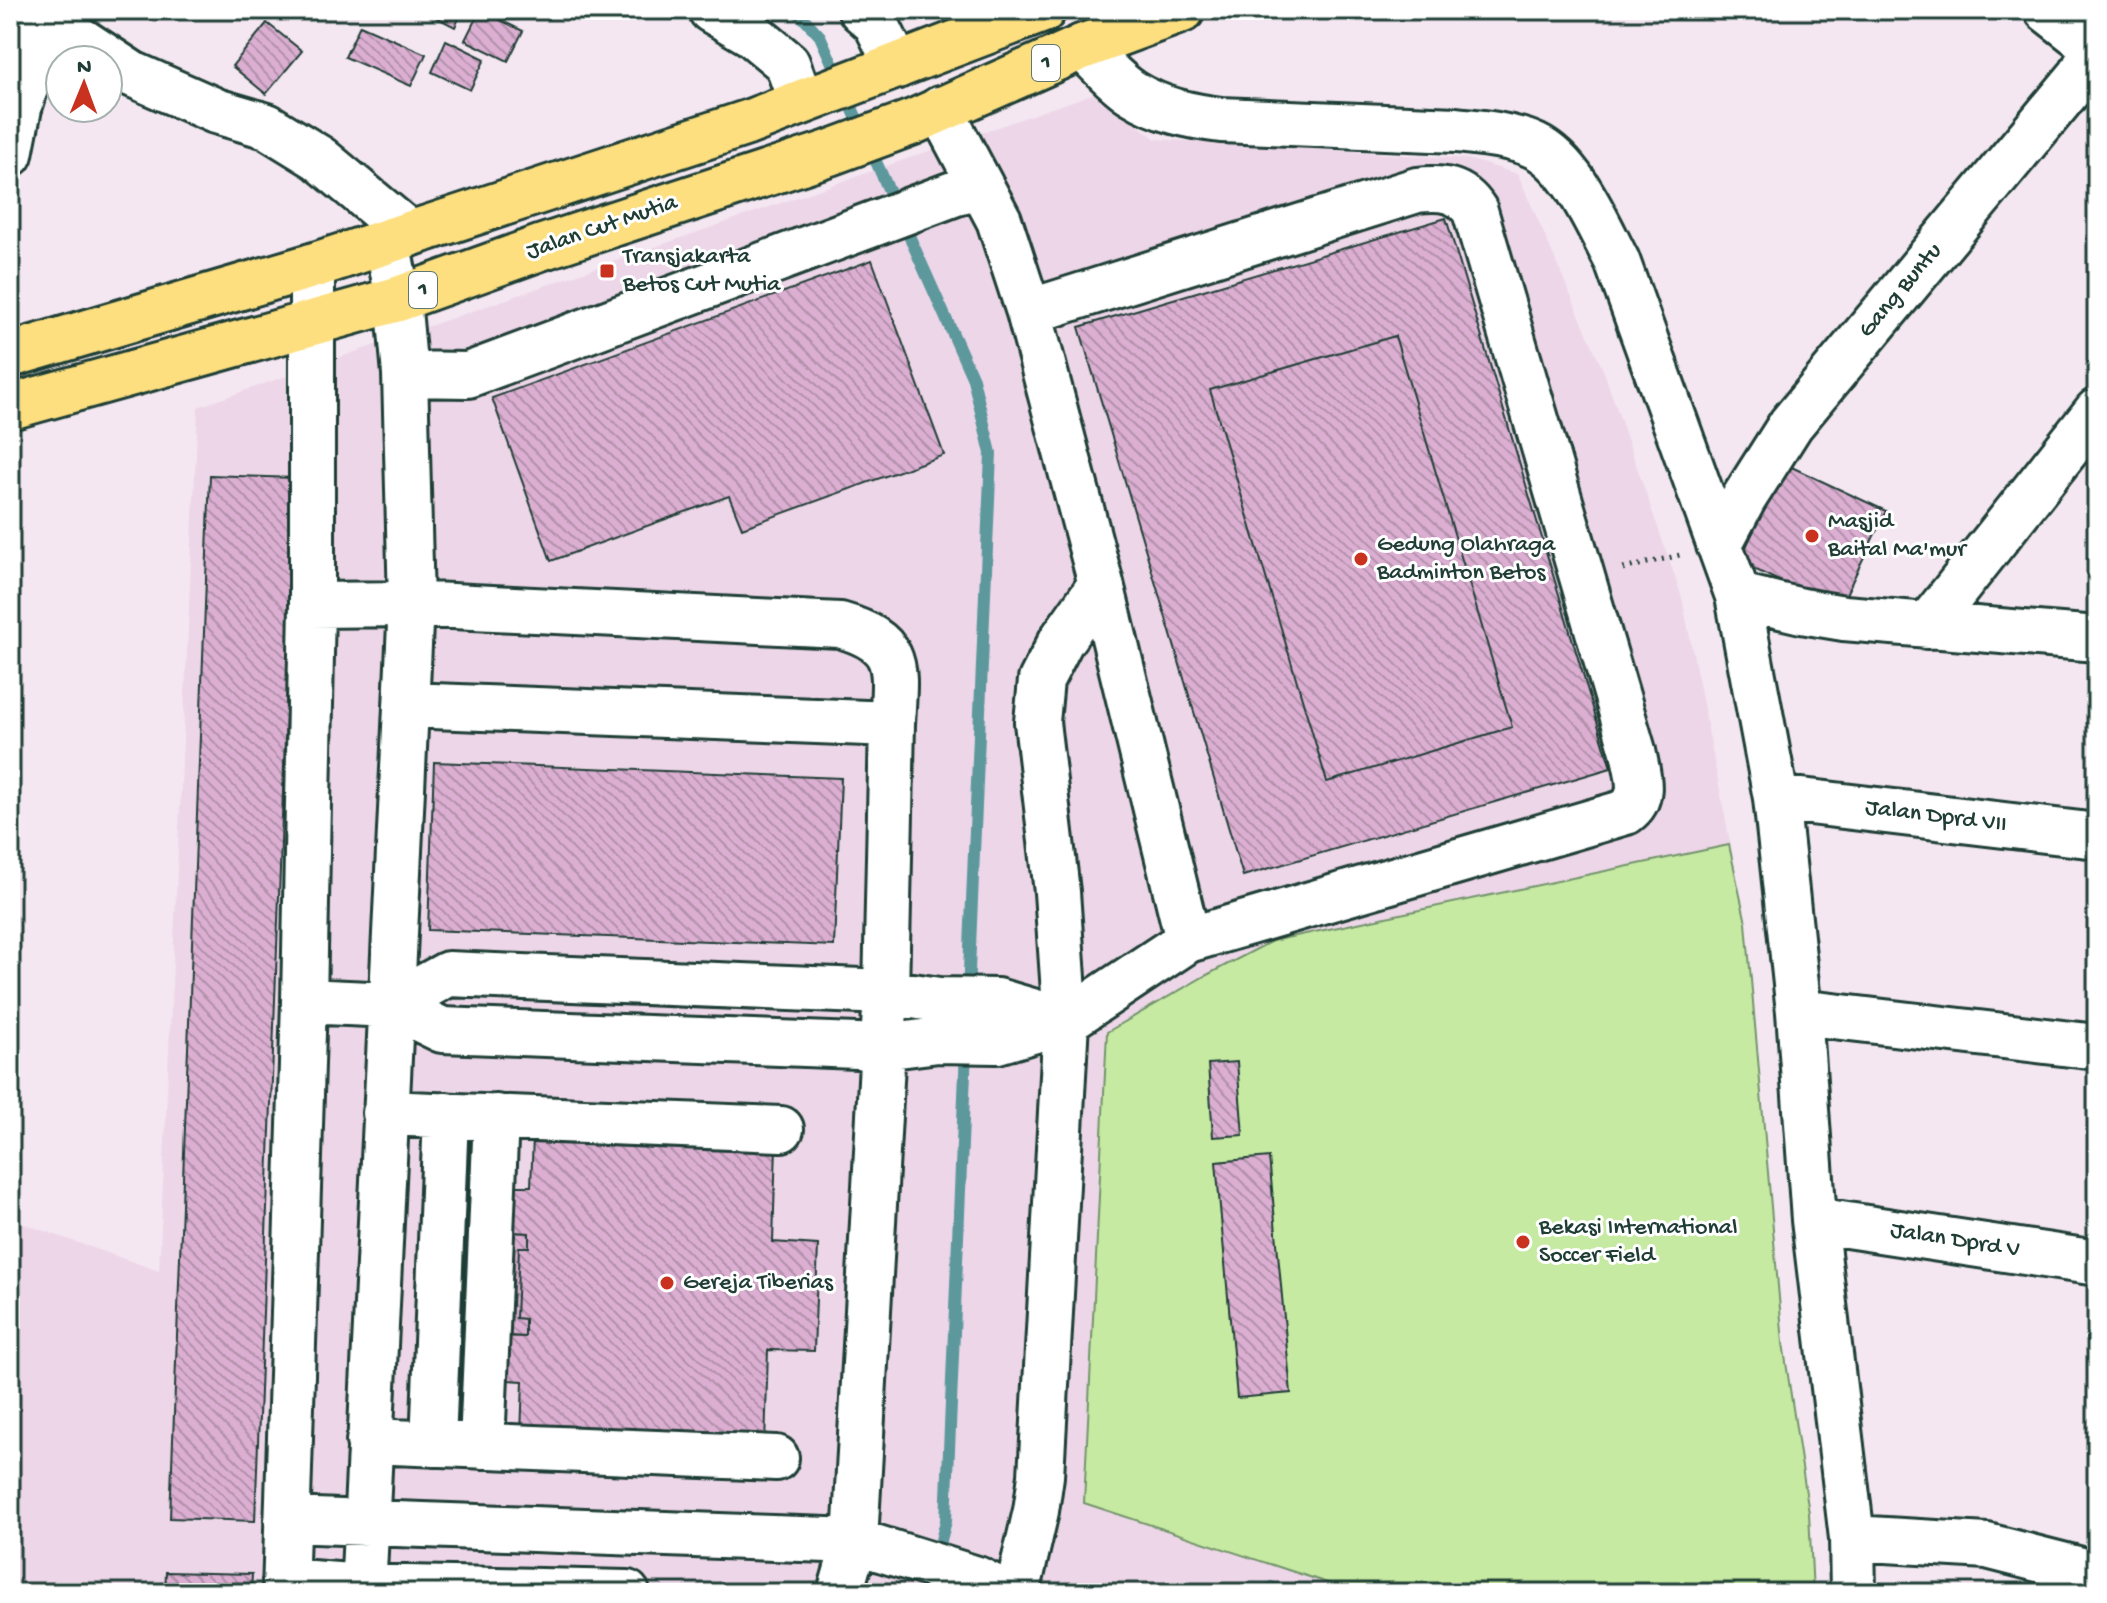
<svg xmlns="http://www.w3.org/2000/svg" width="2107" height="1603" font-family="'Gochi Hand',sans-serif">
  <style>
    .built { fill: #edd6e8 }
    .park { fill: #c7eaa3; stroke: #73946c; stroke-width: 2 }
    .water { fill: url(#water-rules); stroke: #5d989c; stroke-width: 2 }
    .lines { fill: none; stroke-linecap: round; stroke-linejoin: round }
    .stream { stroke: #5d989c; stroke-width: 12 }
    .building { fill: url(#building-back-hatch); stroke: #1f3d34; stroke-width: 2; fill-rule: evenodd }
    .minor-casing { stroke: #1f3d34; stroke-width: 50 }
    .highway-casing { stroke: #1f3d34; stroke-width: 50 }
    .path { stroke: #1f3d34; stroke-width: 5; stroke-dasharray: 2 6; stroke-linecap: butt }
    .minor { stroke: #fff; stroke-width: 44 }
    .highway { stroke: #fddf80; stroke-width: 44 }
    .poi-dot { fill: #c8321e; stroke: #fff; stroke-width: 3 }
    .labels { text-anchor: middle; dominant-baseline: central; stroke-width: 6; stroke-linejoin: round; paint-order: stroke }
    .shield { fill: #fff; stroke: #627771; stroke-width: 2 }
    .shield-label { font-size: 22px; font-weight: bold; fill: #1f3d34 }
    .street-label { font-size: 24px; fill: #1f3d34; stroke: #fff }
    .poi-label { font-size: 24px; fill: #1f3d34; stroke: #fff; text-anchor: start }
  </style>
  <defs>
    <pattern id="water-rules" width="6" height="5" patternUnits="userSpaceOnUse" patternTransform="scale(2)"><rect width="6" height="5" fill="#86d5e2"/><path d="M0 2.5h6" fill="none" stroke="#6daeb8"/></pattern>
    <pattern id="building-back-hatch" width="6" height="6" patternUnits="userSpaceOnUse" patternTransform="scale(2)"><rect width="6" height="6" fill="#dcafd2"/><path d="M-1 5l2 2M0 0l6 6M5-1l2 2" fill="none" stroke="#b290ab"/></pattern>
  </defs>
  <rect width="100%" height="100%" fill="#f4e7f2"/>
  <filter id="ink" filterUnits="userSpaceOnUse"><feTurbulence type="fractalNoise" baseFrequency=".0125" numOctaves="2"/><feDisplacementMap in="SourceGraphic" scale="16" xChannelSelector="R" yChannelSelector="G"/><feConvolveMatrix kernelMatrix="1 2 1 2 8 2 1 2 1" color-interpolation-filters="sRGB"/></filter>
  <g filter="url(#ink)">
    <path class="built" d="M1095,93L1156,139L1468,159L1518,174L1604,372L1682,597L1746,923L1783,1343L1809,1513L1813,1593H10V1219L159,1271L198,407Z"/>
    <path class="park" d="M1729,845L1746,923L1783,1343L1809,1513L1813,1593H1358L1084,1503L1107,1032L1203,977L1272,941Z"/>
    <path class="water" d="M1271,1582L1304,1593H1259Z"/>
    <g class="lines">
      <path class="stream" d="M796,10L820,36L973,379L991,453L968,994
        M927,1593L946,1521L966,1049"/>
    </g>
    <path class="building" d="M422,10H463L455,27Z
      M480,10L523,31L508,61L465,40Z
      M267,23L302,51L266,94L232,66Z
      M360,25L426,54L411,86L345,57Z
      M446,40L485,59L470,90L432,72Z
      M1446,218L1611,768L1243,876L1079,327ZM1395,336L1512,727L1327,782L1210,390Z
      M872,260L944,455L742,528L729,496L551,561L492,398Z
      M1395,336L1512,727L1327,782L1210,390Z
      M1785,464L1886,511L1839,609L1739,562Z
      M210,475L295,478L255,1521L170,1518Z
      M434,762L841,778L834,946L428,930Z
      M1237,1062L1243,1135L1213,1137L1208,1064Z
      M533,1137L776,1146L773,1242L818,1245L814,1351L768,1350L765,1444L521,1435L523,1381L508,1380L510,1336L525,1337V1319L516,1318L519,1247H529V1233L514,1232L516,1186H531Z
      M1269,1157L1291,1393L1237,1398L1216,1162Z
      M458,1230L529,1233V1247H519L516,1318L525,1319V1337L455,1335Z
      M166,1572L252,1574L251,1593H165Z"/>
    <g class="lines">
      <defs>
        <path id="minor" d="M27,10L47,18L132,74L216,111L267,126L319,158L410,234
          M711,10L752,34L787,63L801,102
          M861,10L876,23L897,66
          M2047,10L2097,49
          M1082,47C1098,61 1115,82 1133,93C1160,110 1190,116 1221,120L1456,130C1481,133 1511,135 1535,146C1573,164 1598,225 1617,261L1738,596L1776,798L1799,1012L1814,1220L1852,1538L1853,1593
          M940,109L999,220L1029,312
          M10,154L19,108L47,18
          M405,374L468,375L980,184
          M1719,545L1744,498L1791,424L2081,75L2095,47
          M1738,596L1802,611L1844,618L2097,639
          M312,605L411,604L840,625C903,643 895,668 892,724
          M1927,626L2097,411
          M407,705L892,724L886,992L855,1541L840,1593
          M1776,798L2097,836
          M304,1001L391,1005L442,1030L883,1047L938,1040L997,1041L1066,1021L1188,940L1626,812C1647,797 1637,773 1633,751L1475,211C1461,189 1442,187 1417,190L1029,312L1101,584L1188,940
          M391,1005L448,974L886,992L939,1000L997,1001L1066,1021
          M1799,1012L2097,1047
          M385,1113L781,1129
          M1814,1220L2097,1263
          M369,1441L776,1458
          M433,1444L446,1115
          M482,1446L496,1117
          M287,1520L855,1541L977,1579L1005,1593
          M1852,1538L1987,1546L2097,1574
          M285,1581L363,1587L627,1593
          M285,1593L304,1001L312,605V266
          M363,1593L411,604L405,374L398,299L387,240
          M1017,1593L1036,1511L1041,1476L1066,1021L1057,892L1037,722L1041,680L1061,641L1101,584"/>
        <path id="highway" d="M10,355L312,266L747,123L1043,10
          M10,407L398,299L540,248L829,153L913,122L1082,47L1182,10"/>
      </defs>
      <use href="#minor" class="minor-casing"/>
      <use href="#highway" class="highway-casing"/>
      <path class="path" d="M1623,569L1680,555"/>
      <use href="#minor" class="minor"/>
      <use href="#highway" class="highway"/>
    </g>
  </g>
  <g class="poi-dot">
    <rect x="599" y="263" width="16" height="16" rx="4"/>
    <circle cx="1812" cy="536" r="8"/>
    <circle cx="1361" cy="559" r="8"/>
    <circle cx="1523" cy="1242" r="8"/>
    <circle cx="667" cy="1283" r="8"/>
  </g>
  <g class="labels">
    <g class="shield">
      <rect x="1032" y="45" width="28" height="36" rx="6"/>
      <rect x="409" y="272" width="28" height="36" rx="6"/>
    </g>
    <g class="shield-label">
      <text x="1046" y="63">1</text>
      <text x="423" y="290">1</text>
    </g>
    <g class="street-label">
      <text transform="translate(602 228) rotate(-19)">Jalan Cut Mutia</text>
      <text transform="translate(1901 291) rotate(-50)">Gang Buntu</text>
      <text transform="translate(1936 817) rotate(7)">Jalan Dprd VII</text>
      <text transform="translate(1955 1241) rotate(9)">Jalan Dprd V</text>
    </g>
    <g class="poi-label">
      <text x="623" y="257">Transjakarta<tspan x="623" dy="28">Betos Cut Mutia</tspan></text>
      <text x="1828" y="522">Masjid<tspan x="1828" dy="28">Baital Ma'mur</tspan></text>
      <text x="1377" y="545">Gedung Olahraga<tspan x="1377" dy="28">Badminton Betos</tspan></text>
      <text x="1539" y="1228">Bekasi International<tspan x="1539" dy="28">Soccer Field</tspan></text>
      <text x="683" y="1283">Gereja Tiberias</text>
    </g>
  </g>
  <rect width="2107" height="1603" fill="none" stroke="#fff" stroke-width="40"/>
  <rect x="20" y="20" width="2067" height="1563" fill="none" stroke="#1f3d34" stroke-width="3" filter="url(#ink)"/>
  <g transform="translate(84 84) rotate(1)"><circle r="38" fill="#ffffff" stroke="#a5b1ae" stroke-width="2"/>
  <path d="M0-6L14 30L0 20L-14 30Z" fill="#c8321e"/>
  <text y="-12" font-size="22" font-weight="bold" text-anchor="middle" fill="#1f3d34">N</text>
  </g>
</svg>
